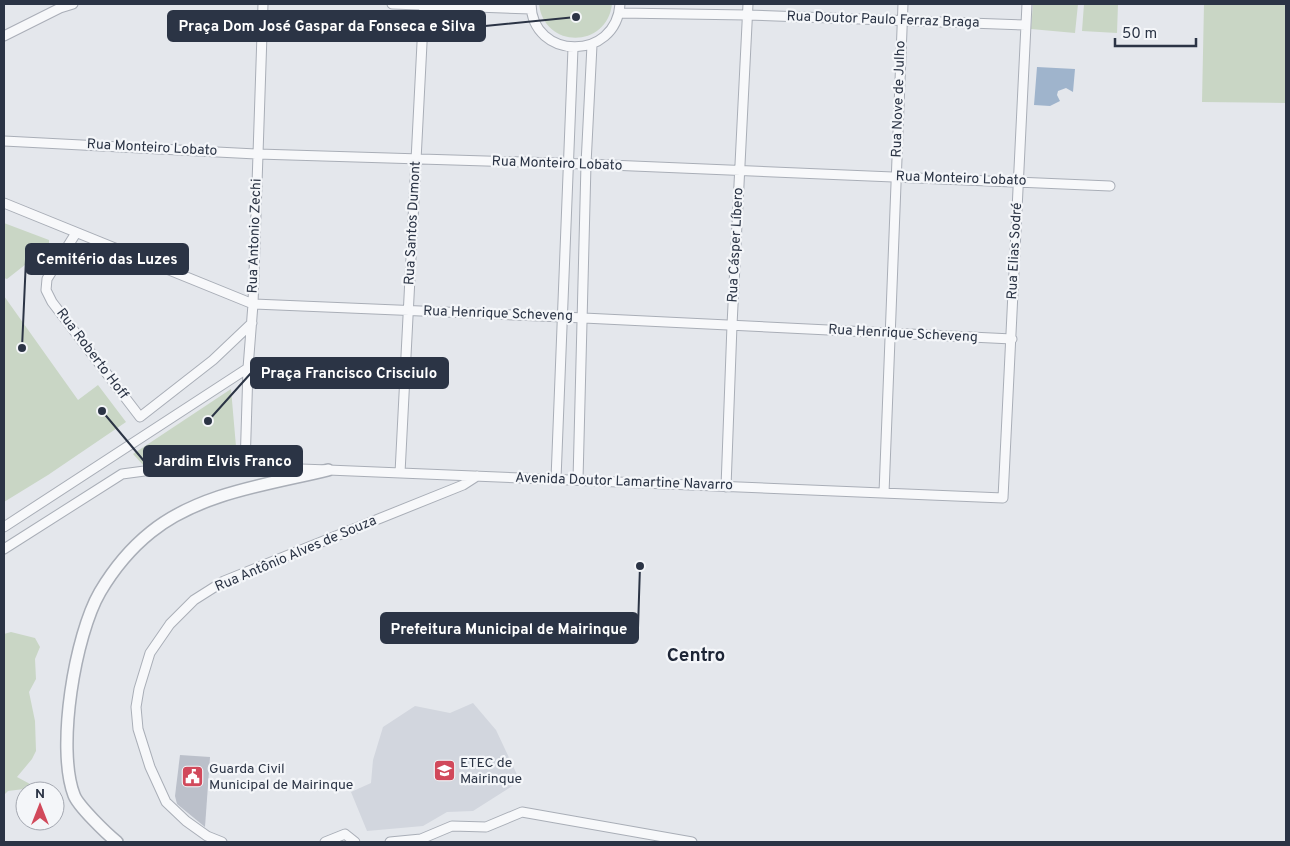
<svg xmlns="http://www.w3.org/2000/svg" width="1290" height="846" font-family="Overpass,sans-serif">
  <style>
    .built { fill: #d2d6de }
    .green { fill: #c9d6c5 }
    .water { fill: #9fb4cc }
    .building { fill: #bbc0ca }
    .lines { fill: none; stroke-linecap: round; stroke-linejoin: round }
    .minor-casing { stroke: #a9aeb7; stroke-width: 11 }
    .tertiary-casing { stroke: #a9aeb7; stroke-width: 14 }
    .minor { stroke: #f7f8fa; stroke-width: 9 }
    .tertiary { stroke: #f7f8fa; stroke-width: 11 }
    .labels { text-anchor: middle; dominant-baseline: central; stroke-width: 4.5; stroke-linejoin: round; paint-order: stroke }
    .street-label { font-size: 14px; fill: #2b3445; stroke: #f4f6f9 }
    .poi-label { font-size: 14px; fill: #2b3445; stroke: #f4f6f9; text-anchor: start }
    .district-label { font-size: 19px; font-weight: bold; fill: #1d2536; stroke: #f4f6f9 }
    .leader { fill: none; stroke: #2b3445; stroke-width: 2 }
    .callout-dot { fill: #2b3445; stroke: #f4f6f9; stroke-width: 2 }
    .callout { fill: #2b3445; stroke: #2b3445; stroke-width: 2 }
    .callout-label { font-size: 15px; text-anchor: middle; font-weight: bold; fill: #fff }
  </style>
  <rect width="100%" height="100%" fill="#e4e7ec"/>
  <path class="built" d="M473,703L496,730L520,781L473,811L447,812L423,826L367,831L351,792L371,783L373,760L383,727L415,706L450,713Z"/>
  <path class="green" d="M539,4H612C607,49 544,49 539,4Z
    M1033,4H1078L1075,33L1031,29Z
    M1084,4H1118L1117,33L1082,31Z
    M1204,4H1286V103L1202,102Z
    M4,223L49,240V246L7,279L4,278Z
    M4,296L78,400L98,385L126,422L48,475L4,502Z
    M231,389L237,458L144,466L133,454Z
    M11,632L35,638L40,647L35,659L36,679L29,692L35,721L36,751L32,759L17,777L30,784L32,788L8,791L4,795V634Z"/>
  <path class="water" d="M1037,67L1075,69L1073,92L1066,88L1058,91L1057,95L1060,101L1050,106L1034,105Z"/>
  <path class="building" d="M180,755L210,757L205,827L177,804L175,796Z"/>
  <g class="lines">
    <defs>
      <path id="minor" d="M392,4L531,9
        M531,4C532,60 616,62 620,4
        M620,13L747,15L1026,25
        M4,36L60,8L73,4
        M4,141L258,154L586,164L1110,186
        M4,203L253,304L563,317L1012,339
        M76,233L47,279L46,290L52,302L140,417L213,360L252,323
        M245,467L248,368L253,304L263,4
        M400,473L424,4
        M556,479L573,48
        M578,480L586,164L592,45
        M726,487L732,325L748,4
        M884,493L903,4
        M4,527L248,368
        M4,549L122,474L152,470L245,467L328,470L1003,498L1027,4
        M222,842L207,836L186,821L166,802L150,767L138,729L136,707L139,689L150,653L170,624L194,600L224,581L463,485L477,476
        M325,842L345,834L355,842
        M390,842L421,839L452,826L486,827L522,812L692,842"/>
      <path id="tertiary" d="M117,842C107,834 78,806 74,795C56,748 75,635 100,592C113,570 131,548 151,532C199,493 270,484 328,470"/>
    </defs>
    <use href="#minor" class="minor-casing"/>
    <use href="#tertiary" class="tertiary-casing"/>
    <use href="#minor" class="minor"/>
    <use href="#tertiary" class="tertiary"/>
  </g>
  <defs>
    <symbol id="university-square" viewBox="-11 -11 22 22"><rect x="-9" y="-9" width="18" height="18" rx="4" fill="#d1495b" stroke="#f4f6f9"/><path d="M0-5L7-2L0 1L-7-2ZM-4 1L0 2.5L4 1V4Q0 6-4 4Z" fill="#fff"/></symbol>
    <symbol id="civic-square" viewBox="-11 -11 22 22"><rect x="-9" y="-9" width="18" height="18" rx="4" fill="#d1495b" stroke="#f4f6f9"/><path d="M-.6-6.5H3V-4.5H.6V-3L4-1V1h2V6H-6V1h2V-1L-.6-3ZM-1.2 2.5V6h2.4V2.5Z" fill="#fff"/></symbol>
  </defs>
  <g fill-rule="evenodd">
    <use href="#university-square" x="432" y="758" width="25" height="25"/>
    <use href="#civic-square" x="180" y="764" width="25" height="25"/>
  </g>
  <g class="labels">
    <g class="street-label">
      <text transform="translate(883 20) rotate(2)">Rua Doutor Paulo Ferraz Braga</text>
      <text transform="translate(899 99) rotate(-88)">Rua Nove de Julho</text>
      <text transform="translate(152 148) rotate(3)">Rua Monteiro Lobato</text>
      <text transform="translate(557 164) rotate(2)">Rua Monteiro Lobato</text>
      <text transform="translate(961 179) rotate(2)">Rua Monteiro Lobato</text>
      <text transform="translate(413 223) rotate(-87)">Rua Santos Dumont</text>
      <text transform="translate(255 236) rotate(-88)">Rua Antonio Zechi</text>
      <text transform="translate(736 245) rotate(-87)">Rua Cásper Líbero</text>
      <text transform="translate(1015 251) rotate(-87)">Rua Elias Sodré</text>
      <text transform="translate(498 314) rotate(2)">Rua Henrique Scheveng</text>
      <text transform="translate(903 334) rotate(3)">Rua Henrique Scheveng</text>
      <text transform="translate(92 354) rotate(53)">Rua Roberto Hoff</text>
      <text transform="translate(624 482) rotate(2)">Avenida Doutor Lamartine Navarro</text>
      <text transform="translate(296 554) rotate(-23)">Rua Antônio Alves de Souza</text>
    </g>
    <g class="poi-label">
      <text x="460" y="763">ETEC de<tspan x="460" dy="16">Mairinque</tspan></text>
      <text x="209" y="769">Guarda Civil<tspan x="209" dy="16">Municipal de Mairinque</tspan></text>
    </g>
    <g class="district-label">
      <text x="696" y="656">Centro</text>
    </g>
  </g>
  <path class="leader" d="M576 17L485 26M22 348L26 259M208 421L251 373M102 411L144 461M640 566L638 628"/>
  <g class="callout-dot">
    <circle cx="576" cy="17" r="5"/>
    <circle cx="22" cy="348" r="5"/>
    <circle cx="208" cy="421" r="5"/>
    <circle cx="102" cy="411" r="5"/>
    <circle cx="640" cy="566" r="5"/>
  </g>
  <g class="callout">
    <rect x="168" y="11" width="317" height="30" rx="5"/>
    <rect x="26" y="244" width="162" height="30" rx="5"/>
    <rect x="251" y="358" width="197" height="30" rx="5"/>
    <rect x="144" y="446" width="158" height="30" rx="5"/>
    <rect x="381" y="613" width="257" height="30" rx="5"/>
  </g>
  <g class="callout-label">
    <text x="327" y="31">Praça Dom José Gaspar da Fonseca e Silva</text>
    <text x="107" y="264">Cemitério das Luzes</text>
    <text x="349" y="378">Praça Francisco Crisciulo</text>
    <text x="223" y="466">Jardim Elvis Franco</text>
    <text x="509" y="634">Prefeitura Municipal de Mairinque</text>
  </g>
  <rect width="1290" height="846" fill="none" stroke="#2b3445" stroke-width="10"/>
  <g transform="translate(40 806)"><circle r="24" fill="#f4f6f9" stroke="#a4a8b1"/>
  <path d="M0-4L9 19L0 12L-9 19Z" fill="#d1495b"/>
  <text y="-8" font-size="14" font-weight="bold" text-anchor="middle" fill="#2b3445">N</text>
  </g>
  <path d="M1115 38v8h81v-8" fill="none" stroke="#2b3445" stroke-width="2.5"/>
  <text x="1122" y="38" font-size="15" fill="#2b3445" stroke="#f4f6f9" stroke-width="4" paint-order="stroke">50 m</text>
</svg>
